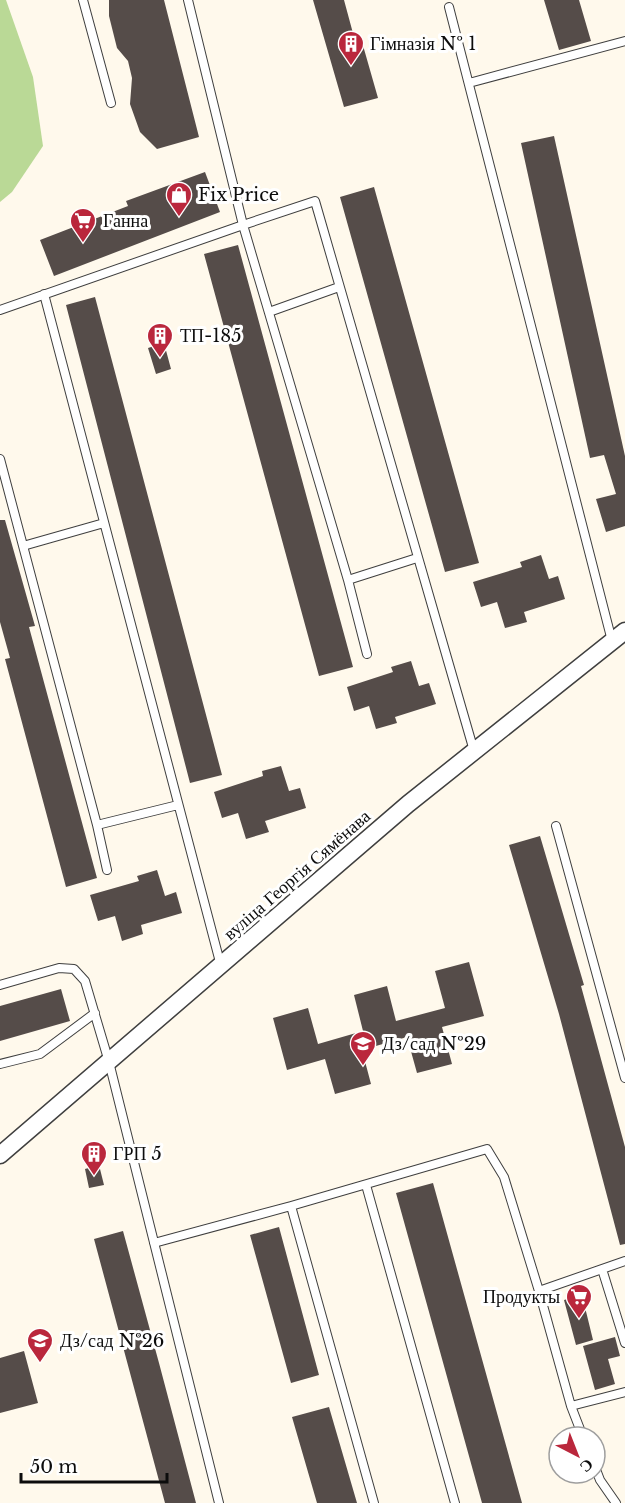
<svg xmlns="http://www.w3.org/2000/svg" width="625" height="1503" font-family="'Libre Baskerville',serif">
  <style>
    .forest { fill: #bad996 }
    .building { fill: #554c49 }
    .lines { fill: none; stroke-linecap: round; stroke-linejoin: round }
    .lane-casing { stroke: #3f3f3f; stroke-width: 10 }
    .street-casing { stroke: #3f3f3f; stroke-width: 19 }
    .lane { stroke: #fff; stroke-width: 8 }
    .street { stroke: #fff; stroke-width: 16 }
    .labels { text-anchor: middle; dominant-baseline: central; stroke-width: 6; stroke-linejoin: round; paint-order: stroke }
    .poi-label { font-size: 18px; fill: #0c0c0c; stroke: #fff; text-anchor: start }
    .street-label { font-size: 18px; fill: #0c0c0c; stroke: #fff }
  </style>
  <rect width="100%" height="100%" fill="#fff9ec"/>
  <path class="forest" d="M0,0H6L33,77L43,146L12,192L0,202Z"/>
  <path class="building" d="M109,0H164L199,137L157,149L140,132L130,104L132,78L128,61L117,48L109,16Z
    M313,0H344L354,37L360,35L378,98L344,107Z
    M544,0H579L591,41L559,50Z
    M554,136L625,456V526L606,532L596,499L616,494L604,455L590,458L521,143Z
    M205,172L220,212L54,276L40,240L128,206L126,201Z
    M374,187L479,563L445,572L340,197Z
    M238,245L353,667L319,676L204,254Z
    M95,297L222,775L190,783L66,305Z
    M164,343L171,369L156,374L148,348Z
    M0,520H5L35,626L29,627L97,878L66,887L5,659L10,658L0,622Z
    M541,555L549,579L558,576L565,599L524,612L527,622L505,628L497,602L481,607L473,582L522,567L520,562Z
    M411,661L419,686L429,683L436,704L395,717L397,723L376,729L369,706L354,711L347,687L393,672L391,667Z
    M281,766L289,791L300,788L306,808L265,821L269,832L246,839L238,813L222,818L214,792L263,776L262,771Z
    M540,836L584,985L581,986L625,1147V1244L620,1245L559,1014L509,845Z
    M157,870L165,896L176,892L182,913L141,925L143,934L122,941L115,916L98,921L90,895L139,881L137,876Z
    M469,962L484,1016L442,1027L452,1064L417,1073L407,1037L362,1050L371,1084L335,1094L325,1059L287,1070L273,1018L308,1008L318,1044L363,1031L354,995L387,986L396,1021L445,1008L435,971Z
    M61,989L70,1021L0,1041V1006Z
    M99,1165L104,1185L89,1188L85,1169Z
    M433,1183L522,1503H482L396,1193Z
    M279,1227L319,1375L291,1383L250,1235Z
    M123,1231L159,1363L196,1503H165L94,1239Z
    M582,1295L593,1340L576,1345L564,1300Z
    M615,1337L620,1356L608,1359L615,1384L595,1390L583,1346Z
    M24,1351L38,1403L0,1413V1358Z
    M329,1407L357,1503H317L292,1417Z"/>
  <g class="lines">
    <defs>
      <path id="lane" d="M83,0L111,103
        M449,7L612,641
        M469,83L625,41
        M44,294L221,966
        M0,310L243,225L188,0
        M269,312L339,287
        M0,459L97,825L178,805
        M23,546L104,523
        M348,580L417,558
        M367,654L348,580L243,225L315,201L474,751
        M97,825L107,870
        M556,826L625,1078
        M0,985L59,968L74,969L85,981L109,1062L219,1503
        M0,1064L40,1054L95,1013
        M366,1185L455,1503
        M291,1206L374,1503
        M154,1243L291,1206L487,1149L504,1177L539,1291L571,1406L583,1437
        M602,1269L625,1343
        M539,1291L625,1261
        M571,1406L625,1392
        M595,1467L600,1480L616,1503"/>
      <path id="street" d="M0,1155L408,804L625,631"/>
    </defs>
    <use href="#lane" class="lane-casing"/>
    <use href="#street" class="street-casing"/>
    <use href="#lane" class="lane"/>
    <use href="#street" class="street"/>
  </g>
  <defs>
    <symbol id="building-pin" viewBox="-11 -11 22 30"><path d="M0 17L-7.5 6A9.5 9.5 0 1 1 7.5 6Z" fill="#ba273c" stroke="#fff"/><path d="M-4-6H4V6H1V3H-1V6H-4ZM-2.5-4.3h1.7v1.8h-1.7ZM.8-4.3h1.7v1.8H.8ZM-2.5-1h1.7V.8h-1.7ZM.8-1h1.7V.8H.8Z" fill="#fff"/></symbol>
    <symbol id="shop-pin" viewBox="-11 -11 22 30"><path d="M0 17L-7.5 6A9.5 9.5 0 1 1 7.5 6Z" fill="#ba273c" stroke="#fff"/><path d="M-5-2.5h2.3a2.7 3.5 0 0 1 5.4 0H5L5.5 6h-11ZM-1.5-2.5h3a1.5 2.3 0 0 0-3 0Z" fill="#fff"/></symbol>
    <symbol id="supermarket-pin" viewBox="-11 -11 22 30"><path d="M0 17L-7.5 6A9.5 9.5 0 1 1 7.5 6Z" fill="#ba273c" stroke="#fff"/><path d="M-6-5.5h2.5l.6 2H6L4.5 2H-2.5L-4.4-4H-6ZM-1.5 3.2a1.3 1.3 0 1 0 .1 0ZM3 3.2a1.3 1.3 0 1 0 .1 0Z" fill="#fff"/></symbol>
    <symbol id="school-pin" viewBox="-11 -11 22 30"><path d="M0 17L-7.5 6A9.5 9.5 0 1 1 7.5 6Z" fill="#ba273c" stroke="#fff"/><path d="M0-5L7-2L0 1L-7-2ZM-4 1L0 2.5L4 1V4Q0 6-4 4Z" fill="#fff"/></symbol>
  </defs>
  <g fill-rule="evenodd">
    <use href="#building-pin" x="336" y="29" width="30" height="40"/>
    <use href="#shop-pin" x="164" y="180" width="30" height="40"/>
    <use href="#supermarket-pin" x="68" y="206" width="30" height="40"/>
    <use href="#building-pin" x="145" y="321" width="30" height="40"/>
    <use href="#school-pin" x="348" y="1029" width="30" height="40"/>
    <use href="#building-pin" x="79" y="1139" width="30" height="40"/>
    <use href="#supermarket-pin" x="564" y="1282" width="30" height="40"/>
    <use href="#school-pin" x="25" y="1326" width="30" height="40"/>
  </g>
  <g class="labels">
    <g class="poi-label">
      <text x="370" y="44">Гімназія № 1</text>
      <text x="198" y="195">Fix Price</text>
      <text x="103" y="221">Ганна</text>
      <text x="180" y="336">ТП-185</text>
      <text x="382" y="1044">Дз/сад №29</text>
      <text x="113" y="1154">ГРП 5</text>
      <text x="560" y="1297" text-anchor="end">Продукты</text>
      <text x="60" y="1341">Дз/сад №26</text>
    </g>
    <g class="street-label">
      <text transform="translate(297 875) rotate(-41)">вуліца Георгія Сямёнава</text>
    </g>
  </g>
  <g transform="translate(577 1455) rotate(138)"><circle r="28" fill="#ffffff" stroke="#9e9e9e" stroke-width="1.5"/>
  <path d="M0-4.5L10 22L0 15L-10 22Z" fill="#ba273c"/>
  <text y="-9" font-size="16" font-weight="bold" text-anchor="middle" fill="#0c0c0c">С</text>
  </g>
  <path d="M21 1473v9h146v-9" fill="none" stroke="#0c0c0c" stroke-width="3"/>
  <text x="30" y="1473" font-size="18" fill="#0c0c0c" stroke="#ffffff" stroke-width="4.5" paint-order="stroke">50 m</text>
</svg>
